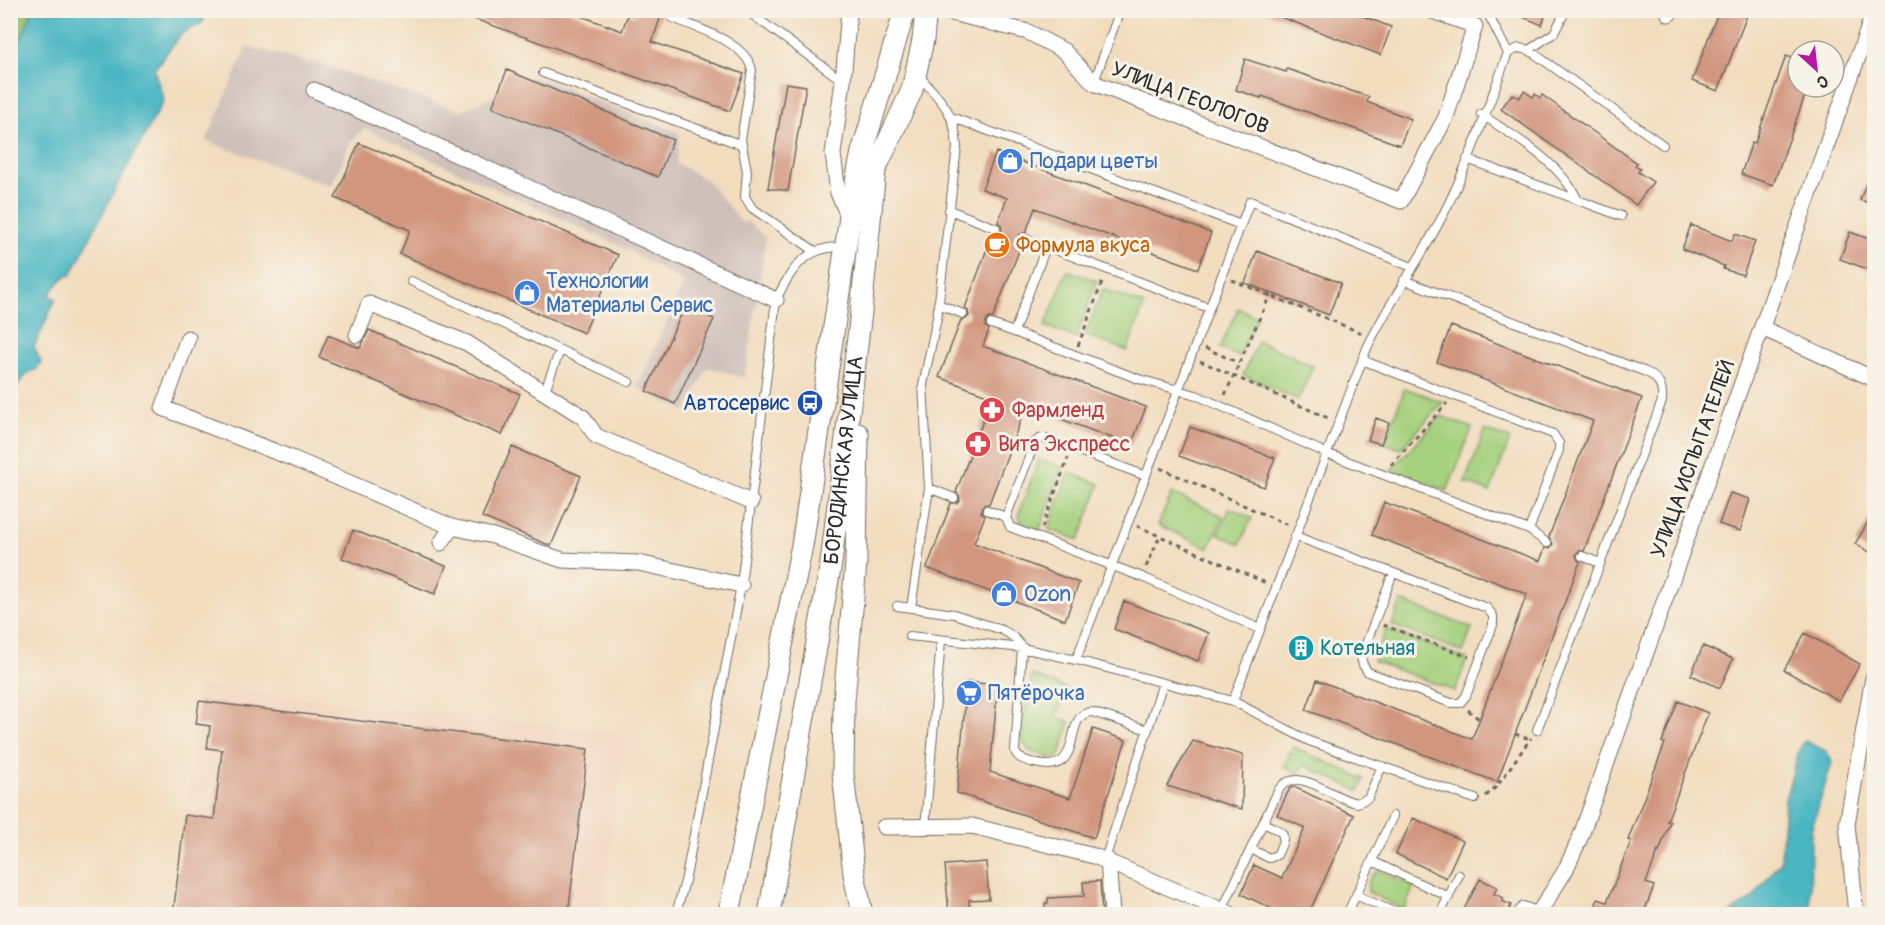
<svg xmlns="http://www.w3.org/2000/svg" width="1885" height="925" font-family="Pangolin,sans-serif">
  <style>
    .built { fill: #f2d4be }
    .industrial { fill: #cfc0ba }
    .green { fill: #a5d07d; stroke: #687e54; stroke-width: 1.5 }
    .forest { fill: #84b26c; stroke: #586e4c; stroke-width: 1.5 }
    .water { fill: #48b6c2; stroke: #3a7076; stroke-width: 1.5 }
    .building { fill: #d2967f }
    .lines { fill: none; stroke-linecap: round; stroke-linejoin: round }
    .lane-casing { stroke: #71695f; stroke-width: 10 }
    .street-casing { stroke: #71695f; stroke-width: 17 }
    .secondary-casing { stroke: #71695f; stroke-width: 23 }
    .path { stroke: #71695f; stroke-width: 3; stroke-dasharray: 4.5 4.5; stroke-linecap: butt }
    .lane { stroke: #fff; stroke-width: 8 }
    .street { stroke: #fff; stroke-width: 15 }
    .secondary { stroke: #fff; stroke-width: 21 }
    .labels { text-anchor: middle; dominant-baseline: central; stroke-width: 6; stroke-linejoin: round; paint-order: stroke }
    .street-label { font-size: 21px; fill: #2b2b2b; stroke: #f7f3e8 }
    .shop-label { font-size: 21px; fill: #366cbe; stroke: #f7f3e8; text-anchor: start }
    .food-label { font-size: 21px; fill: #c56008; stroke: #f7f3e8; text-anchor: start }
    .transit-label { font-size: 21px; fill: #164399; stroke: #f7f3e8; text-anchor: end }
    .health-label { font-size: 21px; fill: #be3a42; stroke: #f7f3e8; text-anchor: start }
    .culture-label { font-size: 21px; fill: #0d838f; stroke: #f7f3e8; text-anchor: start }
  </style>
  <rect width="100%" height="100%" fill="#f7f3e8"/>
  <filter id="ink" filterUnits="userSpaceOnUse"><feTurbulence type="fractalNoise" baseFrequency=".0167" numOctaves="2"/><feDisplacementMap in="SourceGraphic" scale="12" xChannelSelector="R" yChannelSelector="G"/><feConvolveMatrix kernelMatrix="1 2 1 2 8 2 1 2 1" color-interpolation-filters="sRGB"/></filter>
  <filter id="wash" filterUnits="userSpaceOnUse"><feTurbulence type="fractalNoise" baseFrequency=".008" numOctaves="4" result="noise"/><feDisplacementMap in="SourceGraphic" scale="24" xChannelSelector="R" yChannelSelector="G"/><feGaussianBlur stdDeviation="1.35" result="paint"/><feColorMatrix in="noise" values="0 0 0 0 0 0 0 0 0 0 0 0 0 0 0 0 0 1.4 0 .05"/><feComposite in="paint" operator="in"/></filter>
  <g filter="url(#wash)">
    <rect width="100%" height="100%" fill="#f2ddbf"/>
    <path class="built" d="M199,686L627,734L601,914H174Z"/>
    <path class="industrial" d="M247,46L309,63L311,61L461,111L535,77L680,133L676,163L707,180L743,224L747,221L766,238L745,378L708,367L686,411L637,388L684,283L625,248L365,129L351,141L331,186L206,141Z"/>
    <path class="green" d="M1067,270L1097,281L1076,338L1045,326Z
      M1103,289L1144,305L1127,351L1085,335Z
      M1238,308L1257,317L1239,357L1220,348Z
      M1258,341L1313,366L1298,400L1243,375Z
      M1405,388L1443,402L1401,449L1384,443Z
      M1441,416L1472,428L1447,491L1391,470Z
      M1485,430L1510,439L1490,492L1465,482Z
      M1039,459L1063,468L1039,531L1023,525L1018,516Z
      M1069,473L1100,484L1079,540L1048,529Z
      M1172,493L1223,516L1209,548L1158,525Z
      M1230,508L1252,518L1240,544L1218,534Z
      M1401,601L1472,628L1463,652L1392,625Z
      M1386,629L1467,659L1455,691L1373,661Z
      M1032,675L1068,689L1056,717L1070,722L1060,755L1053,759L1029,751L1020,736Z
      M1293,747L1364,779L1359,791L1303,765L1298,774L1284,767Z
      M1380,871L1414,886L1404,910L1368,892C1366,883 1372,873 1380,871Z"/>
    <path class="forest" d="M11,11H33L11,62Z"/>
    <path class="water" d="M33,11H208L202,23L181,34L154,70L164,100L119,182L71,275L63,278L49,295L56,299L34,347L41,362L37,369L28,373L11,392V62Z
      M1805,741L1826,751L1832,762L1811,830L1810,914H1728L1753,898L1781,860L1785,800L1799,750Z"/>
    <g id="blocks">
      <path class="building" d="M456,10H565L622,31L628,14L635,16L637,10H663L652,42L744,74L730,111L455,12Z
        M1262,10H1347L1391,27L1381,55Z
        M1507,10H1547L1542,25Z
        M1719,10H1749L1718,91L1692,81Z
        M1786,56L1798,60V87H1808L1773,185L1741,174L1752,142L1755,143Z
        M1245,59L1286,72L1287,69L1369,97L1367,102L1411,119L1400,145L1262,96L1261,98L1236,90Z
        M507,70L673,140L658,177L492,107Z
        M786,83L806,86L788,191L768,188Z
        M1524,91L1533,97L1535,94L1540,98L1542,95L1637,163L1635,166L1640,169L1638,172L1653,182L1636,205L1501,109L1512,94L1519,98Z
        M359,143L618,255L584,333L400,254L410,230L335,198Z
        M996,152L1211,233L1198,269L1035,208L1026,232L1019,235L1018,240L1022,243L993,318H989L986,322L985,326L989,330L983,346L1146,407L1131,445L1026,406L989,504H985L982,507L981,512L985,516L974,543L1079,583L1065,620L927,568L951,503H957L960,500L959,495L956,492L992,397L939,377L961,320L966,319L969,316L968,311L965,308L993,233H999L1002,230L1001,225L998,222L1007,198L982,189Z
        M1873,166H1875V205L1860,200Z
        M1691,225L1732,241L1735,234L1755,241L1743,275L1723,269L1724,266L1682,249Z
        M1850,232L1875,241V272L1840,259Z
        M1257,251L1341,283L1329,315L1245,283Z
        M685,306L714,319L675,404L646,391Z
        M1451,326L1642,398L1584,551H1579L1576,554L1577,559L1580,562L1497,782L1306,710L1317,680L1472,739L1527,594L1372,535L1384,502L1540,561L1545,548H1550L1553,544L1549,537L1593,421L1437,362Z
        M369,330L520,394L502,435L319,357L328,335L360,348Z
        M1376,418L1389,423L1381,444L1368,440Z
        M1190,427L1275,458L1264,487L1179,456Z
        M512,447L581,476L551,546L482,517Z
        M1730,493L1750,499L1740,531L1719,524Z
        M1875,510V555L1855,544Z
        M353,530L446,566L435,594L342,558Z
        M1124,601L1209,633L1198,661L1114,629Z
        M1805,633L1860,664L1839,701L1784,670Z
        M1703,646L1733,659L1720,688L1691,675Z
        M967,682L998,685L990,772L1070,798L1093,729L1126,740L1094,838L957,793Z
        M199,701L588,749L568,915H173L185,815L214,819L222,750L207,748L210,726L196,724Z
        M1678,701L1708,713L1667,821L1670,822L1659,852L1658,851L1646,883L1654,886L1643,915H1592L1598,899L1607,902L1631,841L1628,840L1665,743L1662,742Z
        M1193,741L1243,755L1242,809L1167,786Z
        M1294,787L1354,815L1308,915H1285L1241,894L1254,865L1282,878L1305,828L1277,815L1290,788Z
        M1413,818L1463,841L1446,878L1396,854Z
        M986,862L989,899L969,900L970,915H949L945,865Z
        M1480,879L1497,887L1494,894L1504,898L1502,901L1511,905L1507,915H1461Z
        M1100,881L1102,915H1045V903H1048V898L1084,896L1083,882Z"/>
    </g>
  </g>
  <g filter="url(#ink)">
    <use href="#blocks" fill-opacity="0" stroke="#71695f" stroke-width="1.5"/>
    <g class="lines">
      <defs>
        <path id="lane" d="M746,10L843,81
          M1486,10L1508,53
          M673,18C697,28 746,42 752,70L741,140L747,171L745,197L752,208L815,251
          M1529,50L1554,33L1566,10
          M543,73L742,145
          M1094,82L1120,10
          M1481,114C1516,138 1560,162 1578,200
          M951,117L1241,225
          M1467,159L1621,216
          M949,210L996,228
          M1024,238L1209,308
          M1046,247L1014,332L1139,379L1196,395L1326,453L1529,530L1559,450V443L1553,434L1362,360
          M1404,280L1646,372C1659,378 1663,387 1662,401L1537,730
          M411,281L629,382
          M938,304L963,314
          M991,324L1014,332
          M544,393L560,350
          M1146,476L1044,438L1039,439L1035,442L1006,517L1010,527L1142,577L1260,629
          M929,488L954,498
          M987,510L1006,517
          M1529,530L1547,543
          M1295,536L1487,608L1493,616V625L1466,696L1460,703H1451L1368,672L1363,665L1361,657L1393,573
          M1582,556L1600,563
          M897,606L954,614L1002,630C1011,634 1017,639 1022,648L1015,751C1018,760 1026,760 1034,763C1088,777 1060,713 1092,712L1148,730
          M911,608L929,488L923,385L937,318L957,147C955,112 941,100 919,76
          M909,636L1022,648L1076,660L1233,701L1309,741L1475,799
          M1076,660L1250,201L1412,267
          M1233,701L1367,348C1390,300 1422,258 1445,211C1470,161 1488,106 1508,53L1519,48L1529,50L1663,145
          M925,827L941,641
          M1251,849L1269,858L1277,855C1288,832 1285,833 1263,823
          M1105,859L1163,683
          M1372,861L1449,897
          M1356,895L1398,914
          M1222,910L1279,789C1299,764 1332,799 1357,803L1368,798L1382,766
          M676,914L686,877L741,585L776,300C791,269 806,245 844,247
          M1344,914L1349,910L1393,816
          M1440,914L1459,875
          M1516,914L1523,906L1540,912"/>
        <path id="street" d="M849,10L843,81L833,154L838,193L850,220
          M940,10L1028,32L1064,51L1094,83L1401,201L1446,117L1475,26L1430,10
          M1669,14L1671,10
          M314,90L776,300
          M1762,328L1874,379
          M357,335L369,304L467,343L583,417L596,436L751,502
          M188,338L163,408L294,459L452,527
          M441,543L452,527L493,536L562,560L638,563L741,585
          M884,827L972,826L1094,856L1231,914
          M1108,860L1112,914
          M1538,914L1565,871L1580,838L1874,12
          M1856,914L1847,824L1873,678"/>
        <g id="secondary">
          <path d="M858,434L856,563L844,701L843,773L854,874L862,914"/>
          <path d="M729,914L803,540L853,196L862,152L905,10"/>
          <path id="s1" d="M769,914L831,563L861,312L875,170L912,90L923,40L926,10"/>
        </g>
      </defs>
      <use href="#lane" class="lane-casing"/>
      <use href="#street" class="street-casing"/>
      <use href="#secondary" class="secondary-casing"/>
      <path class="path" d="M1232,280L1362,333
        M1078,346L1103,280
        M1205,348L1239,363
        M1200,361L1328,418
        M1225,395L1270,295
        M1391,465L1447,403
        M1160,468L1288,525
        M1137,526L1266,583
        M1042,528L1068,458
        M1146,567L1160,536
        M1383,625L1469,657
        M1468,710L1480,720
        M1515,734L1530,739
        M1486,796L1497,786L1531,738"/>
      <use href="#lane" class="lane"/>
      <use href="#street" class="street"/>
      <use href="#secondary" class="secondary"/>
    </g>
  </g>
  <defs>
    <symbol id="shop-disc" viewBox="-11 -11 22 22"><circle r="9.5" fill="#3f7fe0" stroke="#f7f3e8"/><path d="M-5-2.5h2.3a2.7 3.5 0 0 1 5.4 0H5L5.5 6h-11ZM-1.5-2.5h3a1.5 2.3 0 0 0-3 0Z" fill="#fff"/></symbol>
    <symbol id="cafe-disc" viewBox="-11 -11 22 22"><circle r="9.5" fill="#e8710a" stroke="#f7f3e8"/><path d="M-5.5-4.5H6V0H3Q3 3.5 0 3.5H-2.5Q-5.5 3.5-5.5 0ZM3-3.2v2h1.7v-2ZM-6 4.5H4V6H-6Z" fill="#fff"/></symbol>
    <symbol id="bus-disc" viewBox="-11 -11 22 22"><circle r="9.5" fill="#1a4fb4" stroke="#f7f3e8"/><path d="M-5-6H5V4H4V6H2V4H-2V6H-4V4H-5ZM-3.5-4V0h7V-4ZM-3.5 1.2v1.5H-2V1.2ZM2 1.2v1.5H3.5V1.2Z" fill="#fff"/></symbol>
    <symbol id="pharmacy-disc" viewBox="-11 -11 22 22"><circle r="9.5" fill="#e0444e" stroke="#f7f3e8"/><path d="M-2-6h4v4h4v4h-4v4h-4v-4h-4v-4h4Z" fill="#fff"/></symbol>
    <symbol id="building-disc" viewBox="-11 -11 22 22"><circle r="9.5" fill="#0f9aa8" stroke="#f7f3e8"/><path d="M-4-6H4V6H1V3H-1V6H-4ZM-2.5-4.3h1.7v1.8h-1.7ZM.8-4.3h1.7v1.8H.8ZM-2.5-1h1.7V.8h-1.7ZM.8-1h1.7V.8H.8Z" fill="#fff"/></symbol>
    <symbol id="supermarket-disc" viewBox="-11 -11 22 22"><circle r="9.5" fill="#3f7fe0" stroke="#f7f3e8"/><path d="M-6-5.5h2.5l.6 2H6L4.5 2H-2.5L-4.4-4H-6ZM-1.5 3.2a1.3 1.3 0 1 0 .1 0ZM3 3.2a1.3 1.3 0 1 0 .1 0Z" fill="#fff"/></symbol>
  </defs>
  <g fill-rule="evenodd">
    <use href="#shop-disc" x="995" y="146" width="30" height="30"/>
    <use href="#cafe-disc" x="982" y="230" width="30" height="30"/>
    <use href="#shop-disc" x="512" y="278" width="30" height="30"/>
    <use href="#bus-disc" x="795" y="388" width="30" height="30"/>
    <use href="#pharmacy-disc" x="977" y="395" width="30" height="30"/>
    <use href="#pharmacy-disc" x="963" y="429" width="30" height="30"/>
    <use href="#shop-disc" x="989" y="579" width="30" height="30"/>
    <use href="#building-disc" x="1286" y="633" width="30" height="30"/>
    <use href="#supermarket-disc" x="954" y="678" width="30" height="30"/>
  </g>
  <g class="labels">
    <g class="street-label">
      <text transform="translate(1190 98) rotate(21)">УЛИЦА ГЕОЛОГОВ</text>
      <text transform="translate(1693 459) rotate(-70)">УЛИЦА ИСПЫТАТЕЛЕЙ</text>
      <text stroke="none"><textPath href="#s1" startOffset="460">БОРОДИНСКАЯ УЛИЦА</textPath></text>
    </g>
    <g class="shop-label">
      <text x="1030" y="161">Подари цветы</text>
      <text x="546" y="281">Технологии<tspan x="546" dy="24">Материалы Сервис</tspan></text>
      <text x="1024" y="594">Ozon</text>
      <text x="988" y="693">Пятёрочка</text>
    </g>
    <g class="food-label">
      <text x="1016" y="245">Формула вкуса</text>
    </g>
    <g class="transit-label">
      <text x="790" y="403">Автосервис</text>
    </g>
    <g class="health-label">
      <text x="1012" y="410">Фармленд</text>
      <text x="998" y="444">Вита Экспресс</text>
    </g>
    <g class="culture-label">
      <text x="1320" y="648">Котельная</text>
    </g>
  </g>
  <rect width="1885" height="925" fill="none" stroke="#f7f3e8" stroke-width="36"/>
  <g transform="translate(1816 69) rotate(153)"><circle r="28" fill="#f7f3e8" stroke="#a5a39c" stroke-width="1.5"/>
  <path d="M0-4.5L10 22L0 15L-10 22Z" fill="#b5179e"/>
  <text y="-9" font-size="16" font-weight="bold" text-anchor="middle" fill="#2b2b2b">С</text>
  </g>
</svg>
